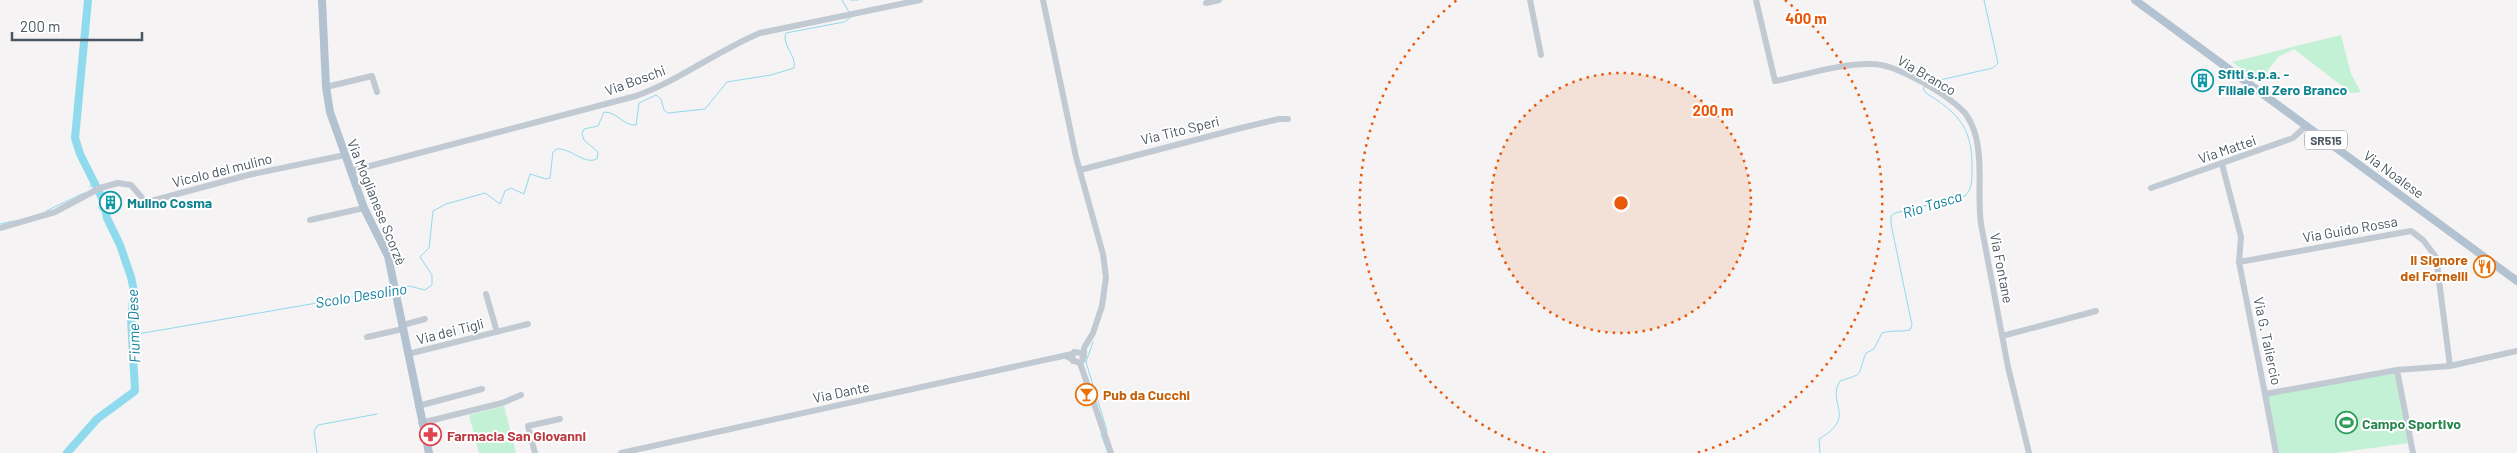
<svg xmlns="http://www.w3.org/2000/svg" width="2517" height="453" font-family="Barlow,sans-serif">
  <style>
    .green { fill: #c3f1d5 }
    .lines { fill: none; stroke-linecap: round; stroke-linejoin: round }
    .stream { stroke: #90daee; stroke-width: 1 }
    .river { stroke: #90daee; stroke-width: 8 }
    .minor { stroke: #c1cad2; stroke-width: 6 }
    .major { stroke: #b3c2d1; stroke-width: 8 }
    .ring { fill: none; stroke: #e8590c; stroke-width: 2.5; stroke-dasharray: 2.5 5 }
    .labels { text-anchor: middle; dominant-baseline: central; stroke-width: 4; stroke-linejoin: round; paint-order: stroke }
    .shield { fill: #fff; stroke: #808990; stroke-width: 1 }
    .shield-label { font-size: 12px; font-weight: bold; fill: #4a5661 }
    .culture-label { font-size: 14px; font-weight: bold; fill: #0d838f; stroke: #fff; text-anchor: start }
    .street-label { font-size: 14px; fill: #4a5661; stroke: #fff }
    .food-label { font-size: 14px; font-weight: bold; fill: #c56008; stroke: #fff; text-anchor: end }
    .leisure-label { font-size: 14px; font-weight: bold; fill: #27864d; stroke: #fff; text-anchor: start }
    .health-label { font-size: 14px; font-weight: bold; fill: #be3a42; stroke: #fff; text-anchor: start }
    .water-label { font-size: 15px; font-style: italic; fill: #0c7c9b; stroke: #fff }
    .centre { fill: #e8590c; stroke: #fff; stroke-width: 2.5 }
    .ring-label { font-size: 15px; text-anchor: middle; font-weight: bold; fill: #e8590c; stroke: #fff; stroke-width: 4; stroke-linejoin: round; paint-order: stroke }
  </style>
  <rect width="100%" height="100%" fill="#f5f3f3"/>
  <path class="green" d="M2341,35L2351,74L2361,92L2351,93L2294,49L2278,57L2259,82L2232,62Z
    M2400,373L2409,443L2335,453H2278L2266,394L2276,392L2278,388L2280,390Z
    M504,406L516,453H479L469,415Z"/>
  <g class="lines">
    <path class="stream" d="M842,0L849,12
      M850,0H858
      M1927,83L1993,68L1998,63L1984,0
      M90,187L93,181
      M98,207L107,218
      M46,211L84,193
      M0,224L14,221
      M398,288L409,286L425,290L432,285V275L420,257L429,248L433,211L446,204L485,193L500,204L505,191L511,188L524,194L530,174L546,179L550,178L553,152L557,149C571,148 584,165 597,159L598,152L584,140L582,134L584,129L598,126L604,112C618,112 623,126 636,125L639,103L656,95L661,99L664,110L668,113L705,109L727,82L771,75L794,68C797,56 781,44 786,33L844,22L850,18
      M132,335L392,290
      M1093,342L1086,362L1107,431
      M1101,434L1108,453
      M317,453L314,431L318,425L377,414
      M1820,453L1819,439C1858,416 1826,404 1840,381C1866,373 1857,375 1866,353L1874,349L1882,333C1892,330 1900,332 1910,330L1912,325L1891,224V216L1895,213L1965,196C1972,189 1972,180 1972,171C1973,129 1960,114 1926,93L1923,89L1925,86"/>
    <path class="river" d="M67,453L97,419L135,391L131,318L134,291L131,277L120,245L107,218L104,202L80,154L75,138L88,0"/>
    <path class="minor" d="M1043,0L1076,157L1103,254L1106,277L1102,306L1093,333L1084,348V356
      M1530,0L1541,55
      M1756,0L1775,81C1805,75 1842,63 1872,64C1897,64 1948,95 1965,113C1970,120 1974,129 1976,137C1983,165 1977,196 1981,224L2008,367L2029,453
      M1206,3L1219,0
      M326,87L372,76L377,92
      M2222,164L2241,237L2239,262L2265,394L2397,370L2450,366L2517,351
      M1080,170L1241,128L1279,119H1288
      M351,171L636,96C680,80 717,51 760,33L920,0
      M2151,188L2293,138L2307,125
      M310,220L364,208
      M0,228L55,212L100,188L118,183L131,185L144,200L151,201L248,175L345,155
      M2239,262L2411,231L2423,240L2436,257L2450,366
      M486,294L497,332
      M403,325L425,319
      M2002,336L2096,311
      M367,337L403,329
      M408,354L528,324
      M1066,356L1079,363L1083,360L1082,353L1074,352L1072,357L1073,361
      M1080,363L1111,453
      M2397,370L2413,453
      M2265,394L2276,453
      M418,406L482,389
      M421,423L502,403L521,395
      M535,453L528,426L560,419
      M621,453L1072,354"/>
    <path class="major" d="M322,0L326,87L330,112L364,208L388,256L429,453
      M2135,0L2517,281"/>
  </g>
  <circle cx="1621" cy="203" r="130" fill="#e8590c" fill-opacity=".12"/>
  <g class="ring">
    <circle cx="1621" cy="203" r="130"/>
    <path d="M1545 453A261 261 0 0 1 1457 0M1785 0A261 261 0 0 1 1697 453"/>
  </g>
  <defs>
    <symbol id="building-ring" viewBox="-11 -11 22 22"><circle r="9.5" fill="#fff" stroke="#0f9aa8" stroke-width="1.5"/><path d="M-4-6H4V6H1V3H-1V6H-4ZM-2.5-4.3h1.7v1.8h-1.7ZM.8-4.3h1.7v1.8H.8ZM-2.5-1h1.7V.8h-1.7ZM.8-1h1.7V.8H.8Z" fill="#0f9aa8"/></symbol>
    <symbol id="restaurant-ring" viewBox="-11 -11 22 22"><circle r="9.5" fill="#fff" stroke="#e8710a" stroke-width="1.5"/><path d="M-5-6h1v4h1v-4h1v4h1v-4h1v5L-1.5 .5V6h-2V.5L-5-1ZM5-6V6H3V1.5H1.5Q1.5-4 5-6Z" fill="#e8710a"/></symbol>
    <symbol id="bar-ring" viewBox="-11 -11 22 22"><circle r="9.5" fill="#fff" stroke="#e8710a" stroke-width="1.5"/><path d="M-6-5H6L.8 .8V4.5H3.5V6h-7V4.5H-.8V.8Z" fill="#e8710a"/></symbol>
    <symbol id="stadium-ring" viewBox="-11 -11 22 22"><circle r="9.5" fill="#fff" stroke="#2e9e5b" stroke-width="1.5"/><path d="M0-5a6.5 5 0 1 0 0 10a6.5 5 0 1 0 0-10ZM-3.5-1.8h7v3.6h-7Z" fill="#2e9e5b"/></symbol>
    <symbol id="pharmacy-ring" viewBox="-11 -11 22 22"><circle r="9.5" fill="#fff" stroke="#e0444e" stroke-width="1.5"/><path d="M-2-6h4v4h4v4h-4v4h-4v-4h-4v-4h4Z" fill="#e0444e"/></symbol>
  </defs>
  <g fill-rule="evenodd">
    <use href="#building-ring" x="2190" y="68" width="25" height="25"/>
    <use href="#building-ring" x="98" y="190" width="25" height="25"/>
    <use href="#restaurant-ring" x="2472" y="254" width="25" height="25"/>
    <use href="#bar-ring" x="1074" y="382" width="25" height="25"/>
    <use href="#stadium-ring" x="2334" y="410" width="25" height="25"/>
    <use href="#pharmacy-ring" x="418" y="422" width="25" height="25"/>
  </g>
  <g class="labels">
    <rect class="shield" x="2305" y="130.5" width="42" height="19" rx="4"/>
    <g class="shield-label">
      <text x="2326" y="140">SR515</text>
    </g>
    <g class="culture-label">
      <text x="2218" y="73">Sfiti s.p.a. -<tspan x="2218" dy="16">Filiale di Zero Branco</tspan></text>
      <text x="127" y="202">Mulino Cosma</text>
    </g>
    <g class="street-label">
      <text transform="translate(1927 75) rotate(30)">Via Branco</text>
      <text transform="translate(635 80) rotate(-20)">Via Boschi</text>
      <text transform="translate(1180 130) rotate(-14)">Via Tito Speri</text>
      <text transform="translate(2227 149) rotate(-19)">Via Mattei</text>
      <text transform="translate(222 170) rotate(-14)">Vicolo del mulino</text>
      <text transform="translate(2394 174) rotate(36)">Via Noalese</text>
      <text transform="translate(377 202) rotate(68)">Via Moglianese Scorzè</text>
      <text transform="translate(2350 229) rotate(-10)">Via Guido Rossa</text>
      <text transform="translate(2002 268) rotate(79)">Via Fontane</text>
      <text transform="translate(450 331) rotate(-14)">Via dei Tigli</text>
      <text transform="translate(2268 341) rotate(78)">Via G. Taliercio</text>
      <text transform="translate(841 392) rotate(-12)">Via Dante</text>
    </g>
    <g class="food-label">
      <text x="2468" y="259">Il Signore<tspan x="2468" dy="16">dei Fornelli</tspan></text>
      <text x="1103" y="394" text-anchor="start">Pub da Cucchi</text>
    </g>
    <g class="leisure-label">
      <text x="2362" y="423">Campo Sportivo</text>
    </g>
    <g class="health-label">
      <text x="447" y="435">Farmacia San Giovanni</text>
    </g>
    <g class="water-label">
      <text transform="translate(1932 204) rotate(-17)">Rio Tasca</text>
      <text transform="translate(361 295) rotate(-9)">Scolo Desolino</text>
      <text transform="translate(133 326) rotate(-92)">Fiume Dese</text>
    </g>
  </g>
  <circle cx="1621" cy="203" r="8" class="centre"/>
  <g class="ring-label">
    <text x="1806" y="24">400 m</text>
    <text x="1713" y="116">200 m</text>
  </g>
  <path d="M12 32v8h130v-8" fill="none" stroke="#4a5661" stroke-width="2.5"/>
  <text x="20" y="32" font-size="15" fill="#4a5661" stroke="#ffffff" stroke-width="4" paint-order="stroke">200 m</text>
</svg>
